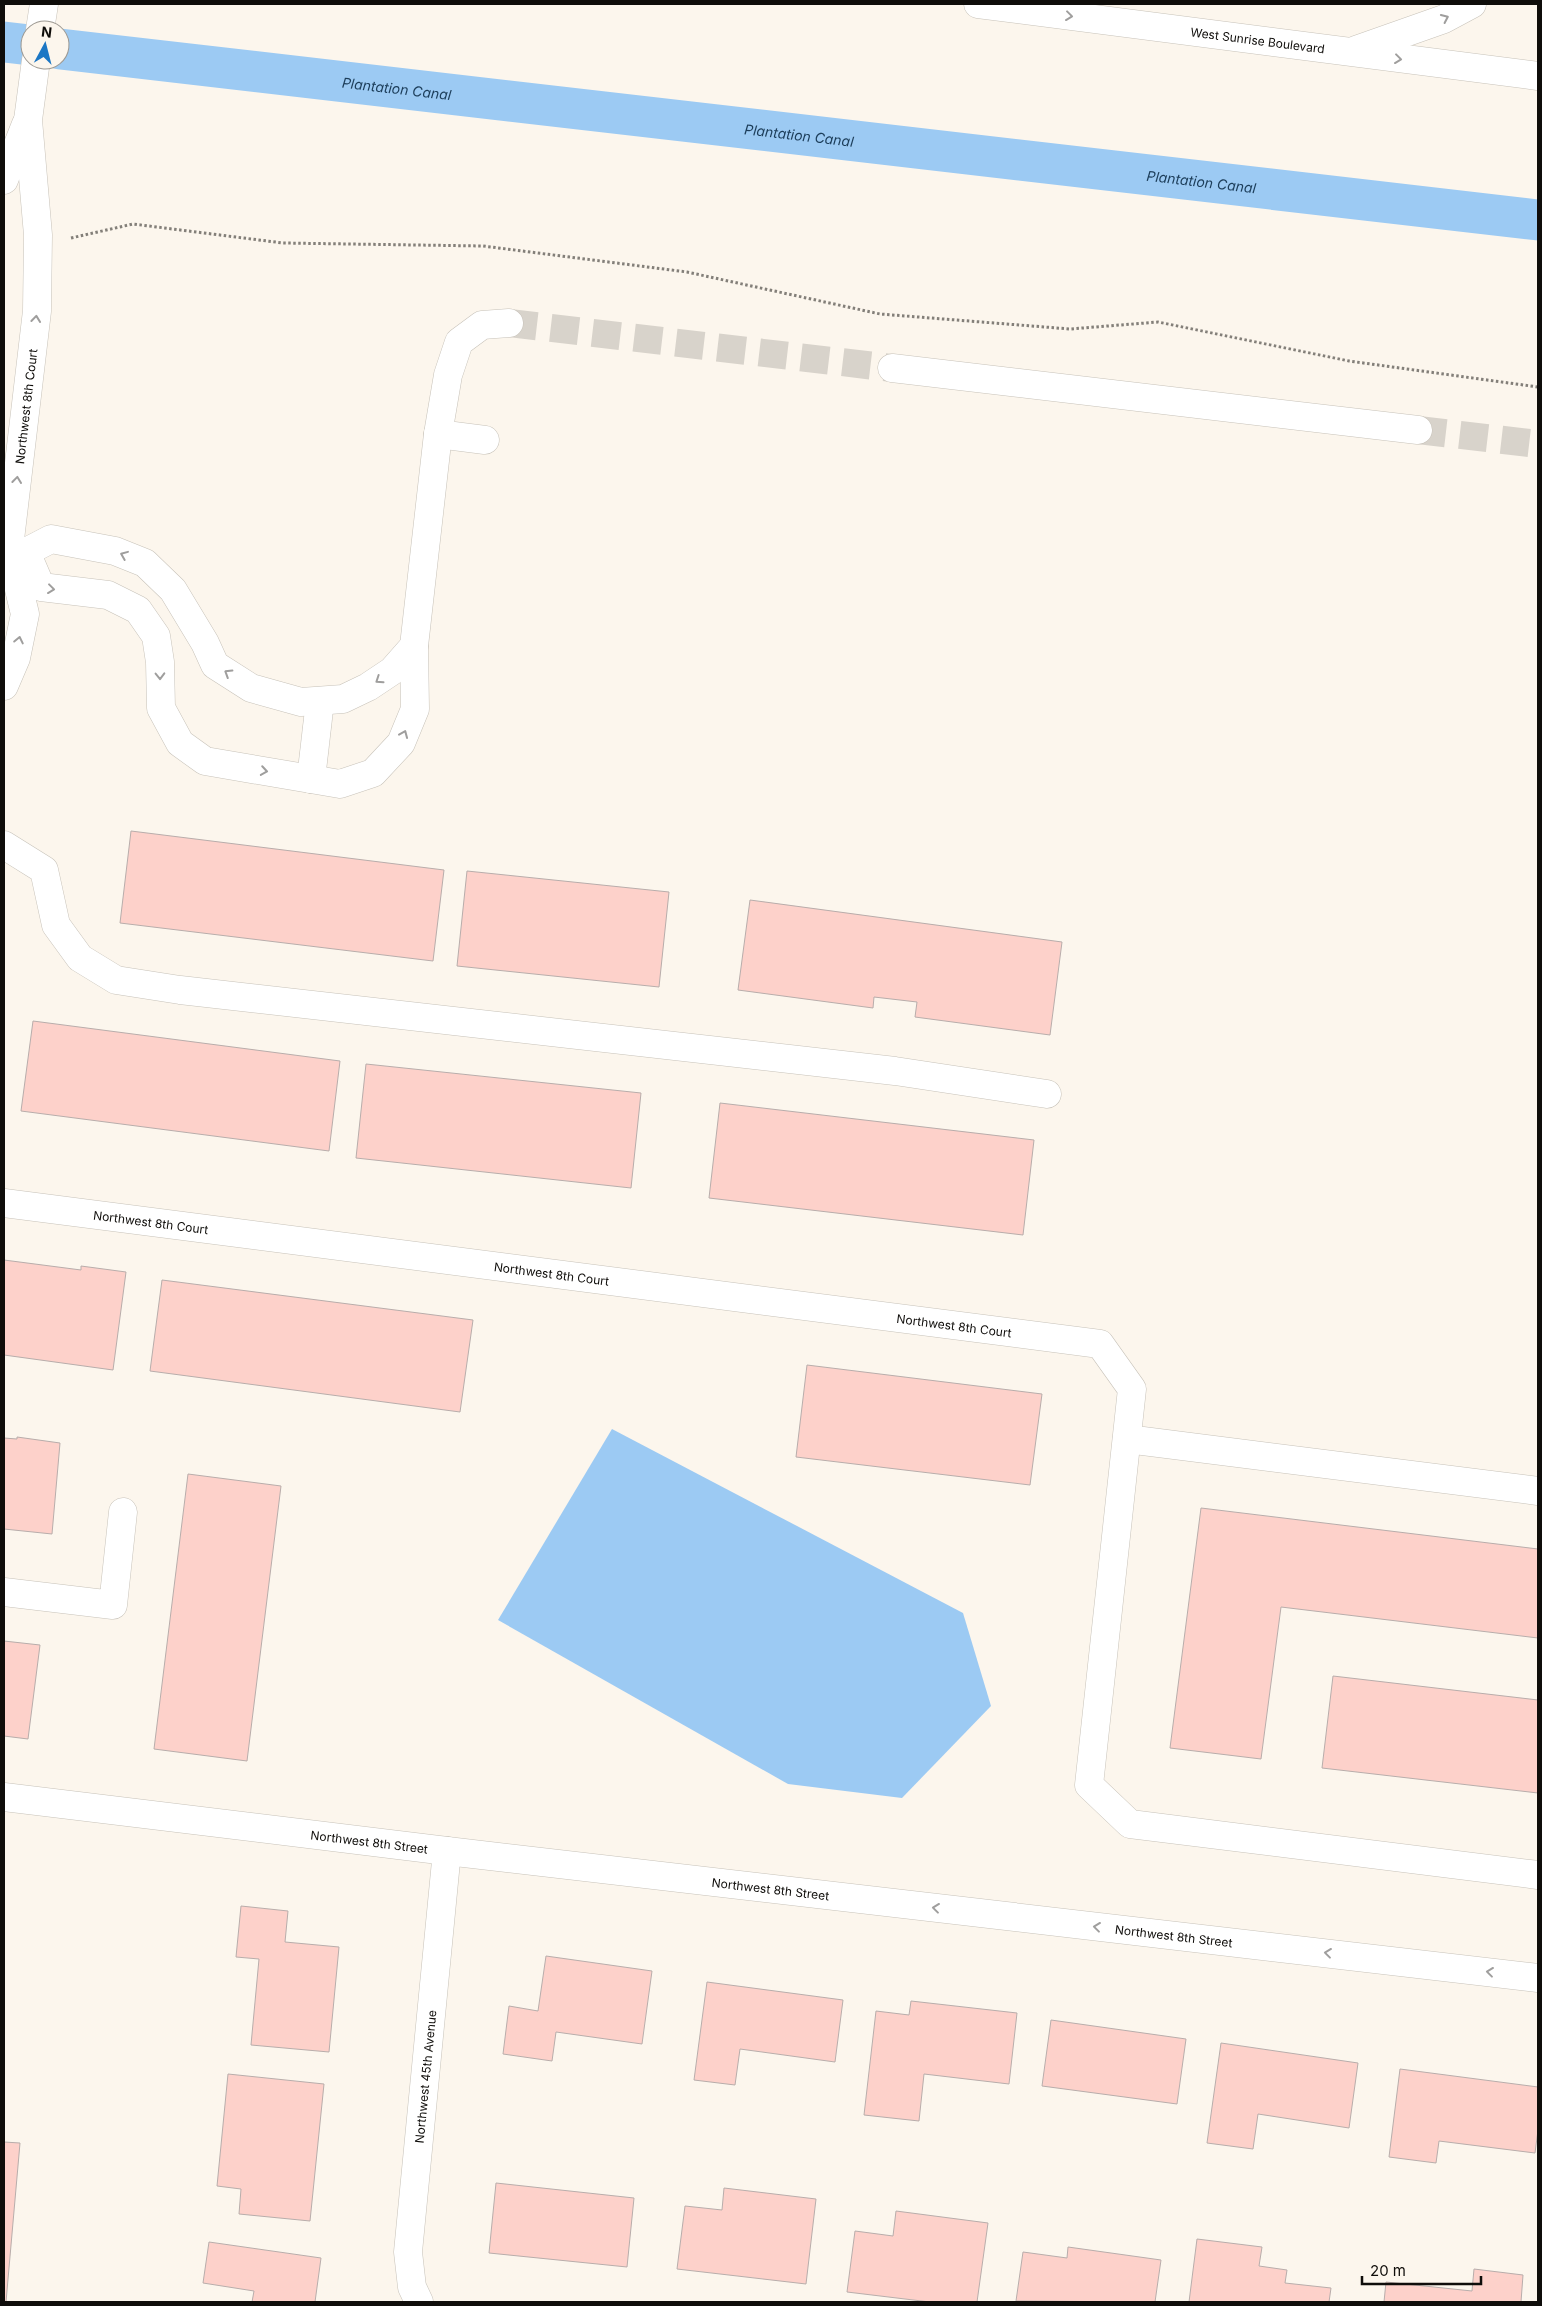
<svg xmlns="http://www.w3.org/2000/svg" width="1542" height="2306" font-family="Inter,sans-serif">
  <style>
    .water { fill: #9ccaf3 }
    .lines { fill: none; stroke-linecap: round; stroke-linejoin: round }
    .canal { stroke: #9ccaf3; stroke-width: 41 }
    .building { fill: #fdd1ca; stroke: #b8adab }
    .minor-tunnel { stroke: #d8d3cb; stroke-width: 28; stroke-dasharray: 28 14; stroke-linecap: butt }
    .minor-casing { stroke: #c7c2b9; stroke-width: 29 }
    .major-casing { stroke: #c7c2b9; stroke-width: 29 }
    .path { stroke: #837f79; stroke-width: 3; stroke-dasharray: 2.5 2.5; stroke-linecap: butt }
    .minor { stroke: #fff; stroke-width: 28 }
    .major { stroke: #fff; stroke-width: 28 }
    .oneway { stroke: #9f9e9d }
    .labels { text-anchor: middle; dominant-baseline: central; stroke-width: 4; stroke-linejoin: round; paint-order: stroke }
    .street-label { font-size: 12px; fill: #0f0d0a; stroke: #fcf6ed }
    .water-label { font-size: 14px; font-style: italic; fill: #1c3d59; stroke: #fcf6ed }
  </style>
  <rect width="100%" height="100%" fill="#fcf6ed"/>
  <path class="water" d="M612,1429L963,1613L991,1706L902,1798L788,1784L498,1620Z"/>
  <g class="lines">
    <g class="canal">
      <path d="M4,42L30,45"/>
      <path id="s1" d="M60,49L1538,220"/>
    </g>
  </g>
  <path class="building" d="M131,831L444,870L433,961L120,923Z
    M467,871L669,892L659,987L457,966Z
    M750,900L1062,942L1050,1035L915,1017L917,1002L874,997L873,1008L738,990Z
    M33,1021L340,1061L329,1151L21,1111Z
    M366,1064L641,1093L631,1188L356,1158Z
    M720,1103L1034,1140L1023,1235L709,1198Z
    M4,1260L81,1270V1266L126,1272L113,1370L4,1355Z
    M162,1280L473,1320L460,1412L150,1371Z
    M807,1365L1042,1394L1030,1485L796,1457Z
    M17,1437L60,1443L52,1534L4,1529V1438L17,1439Z
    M188,1474L281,1486L247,1761L154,1749Z
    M1201,1508L1538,1549V1638L1281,1607L1261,1759L1170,1748Z
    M4,1641L40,1645L28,1739L4,1736Z
    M1333,1676L1538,1700V1793L1322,1768Z
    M241,1906L288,1911L285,1942L339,1947L329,2052L251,2045L259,1959L236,1957Z
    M546,1956L652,1971L642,2044L556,2032L552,2061L503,2054L509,2006L538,2011Z
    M707,1982L843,2000L835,2062L740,2049L735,2085L694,2080Z
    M911,2001L1017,2013L1009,2084L924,2074L919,2121L864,2115L876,2011L909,2015Z
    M1051,2020L1186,2039L1177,2104L1042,2086Z
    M1221,2043L1358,2063L1349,2128L1258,2114L1253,2149L1207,2143Z
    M1400,2069L1538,2087V2130L1535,2153L1439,2141L1436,2163L1389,2157Z
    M228,2074L324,2084L310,2221L239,2214L241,2189L217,2186Z
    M4,2142L20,2143L6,2302H4Z
    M496,2183L634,2198L627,2267L489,2253Z
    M724,2188L816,2199L806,2284L677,2269L685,2206L722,2210Z
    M896,2211L988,2223L977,2302H930L847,2292L855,2231L893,2236Z
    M1197,2239L1262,2247L1259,2266L1287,2270L1285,2283L1331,2288L1329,2302H1189Z
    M209,2242L321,2258L315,2302H252L254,2291L203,2283Z
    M1068,2247L1161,2260L1155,2302L1016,2301L1023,2252L1067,2258Z
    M1474,2269L1523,2275L1521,2302H1384L1386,2282L1472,2291Z"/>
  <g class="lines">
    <path class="minor-tunnel" d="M509,323L892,368
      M1418,430L1538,444"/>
    <defs>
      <g id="minor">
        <path d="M40,30L44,4"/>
        <path d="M4,180L26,124"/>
        <path d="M892,368L1418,430"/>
        <path d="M438,434L485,440"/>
        <path d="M8,548L26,552L51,539L115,551L145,563L173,590L205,643L215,665L251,688L301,702L343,699L368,687L392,671L414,646"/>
        <path d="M26,552L41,587L108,595L138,610L156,636L160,662L161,708L180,743L205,761L340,784L373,773L401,743L415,709L414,646L438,434L448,375L459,342L482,325L509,323"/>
        <path id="s2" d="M4,686L16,658L25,614L9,548L37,311L38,235L28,120L36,60"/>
        <path d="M311,779L320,701"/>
        <path d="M4,845L44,870L56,925L80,958L116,980L180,990L895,1071L1047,1094"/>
        <path id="s3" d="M4,1203L1100,1344L1132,1389L1089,1785L1130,1824L1538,1875"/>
        <path d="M1127,1439L1538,1491"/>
        <path d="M4,1592L113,1605L123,1512"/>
        <path id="s4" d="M4,1797L447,1851L1538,1978"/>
        <path id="s5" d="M419,2302L412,2287L408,2252L447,1851"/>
      </g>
      <g id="major">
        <path id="s6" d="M978,4L1538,76"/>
        <path d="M1356,50L1444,19L1472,4"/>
      </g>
    </defs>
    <use href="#minor" class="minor-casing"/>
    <use href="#major" class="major-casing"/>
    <path class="path" d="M71,238L133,224L283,243L483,246L687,272L880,314L1070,329L1158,322L1349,361L1538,387"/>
    <use href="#minor" class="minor"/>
    <use href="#major" class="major"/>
  </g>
  <defs><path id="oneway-chevron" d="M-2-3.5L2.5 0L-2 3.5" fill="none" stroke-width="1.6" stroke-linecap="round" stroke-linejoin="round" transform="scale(1.25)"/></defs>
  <g class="oneway">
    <use href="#oneway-chevron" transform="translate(1069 16) rotate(7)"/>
    <use href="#oneway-chevron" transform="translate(1445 18) rotate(-25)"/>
    <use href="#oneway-chevron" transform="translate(1398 59) rotate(7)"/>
    <use href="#oneway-chevron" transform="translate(36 319) rotate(-84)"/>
    <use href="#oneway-chevron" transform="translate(17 480) rotate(-83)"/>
    <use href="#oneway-chevron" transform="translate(124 555) rotate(-158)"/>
    <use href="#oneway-chevron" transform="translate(51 589) rotate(7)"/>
    <use href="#oneway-chevron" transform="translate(19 640) rotate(-78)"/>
    <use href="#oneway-chevron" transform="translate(228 673) rotate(-148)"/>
    <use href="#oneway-chevron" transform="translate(160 676) rotate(89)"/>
    <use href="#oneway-chevron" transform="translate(379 680) rotate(146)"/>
    <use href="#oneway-chevron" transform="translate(404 734) rotate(-67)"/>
    <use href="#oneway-chevron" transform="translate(264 771) rotate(9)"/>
    <use href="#oneway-chevron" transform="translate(936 1908) rotate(-173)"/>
    <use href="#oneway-chevron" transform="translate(1097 1927) rotate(-173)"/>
    <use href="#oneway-chevron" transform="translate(1328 1953) rotate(-173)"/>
    <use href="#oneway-chevron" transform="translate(1490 1972) rotate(-173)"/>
  </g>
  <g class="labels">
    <g class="street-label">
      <text stroke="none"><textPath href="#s6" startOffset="282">West Sunrise Boulevard</textPath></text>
      <text stroke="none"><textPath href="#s2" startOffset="286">Northwest 8th Court</textPath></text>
      <text stroke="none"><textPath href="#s3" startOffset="148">Northwest 8th Court</textPath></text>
      <text stroke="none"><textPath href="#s3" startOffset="552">Northwest 8th Court</textPath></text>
      <text stroke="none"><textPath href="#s3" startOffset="958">Northwest 8th Court</textPath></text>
      <text stroke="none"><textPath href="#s4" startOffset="368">Northwest 8th Street</textPath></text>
      <text stroke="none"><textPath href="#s4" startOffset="772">Northwest 8th Street</textPath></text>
      <text stroke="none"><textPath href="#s4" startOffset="1178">Northwest 8th Street</textPath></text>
      <text stroke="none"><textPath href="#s5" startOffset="228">Northwest 45th Avenue</textPath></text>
    </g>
    <g class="water-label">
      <text stroke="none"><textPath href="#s1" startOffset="339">Plantation Canal</textPath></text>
      <text stroke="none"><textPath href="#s1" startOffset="744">Plantation Canal</textPath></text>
      <text stroke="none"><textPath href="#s1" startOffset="1149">Plantation Canal</textPath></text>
    </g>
  </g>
  <rect width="1542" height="2306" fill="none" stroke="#0f0d0a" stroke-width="10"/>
  <g transform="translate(45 45) rotate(7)"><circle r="24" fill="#fcf6ed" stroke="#9d9992"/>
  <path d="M0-4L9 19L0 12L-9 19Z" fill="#1c77c4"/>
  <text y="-8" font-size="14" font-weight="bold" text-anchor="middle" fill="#0f0d0a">N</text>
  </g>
  <path d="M1362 2276v8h119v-8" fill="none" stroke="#0f0d0a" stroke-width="2.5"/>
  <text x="1370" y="2276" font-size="15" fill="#0f0d0a" stroke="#fcf6ed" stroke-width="4" paint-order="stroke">20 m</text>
</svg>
